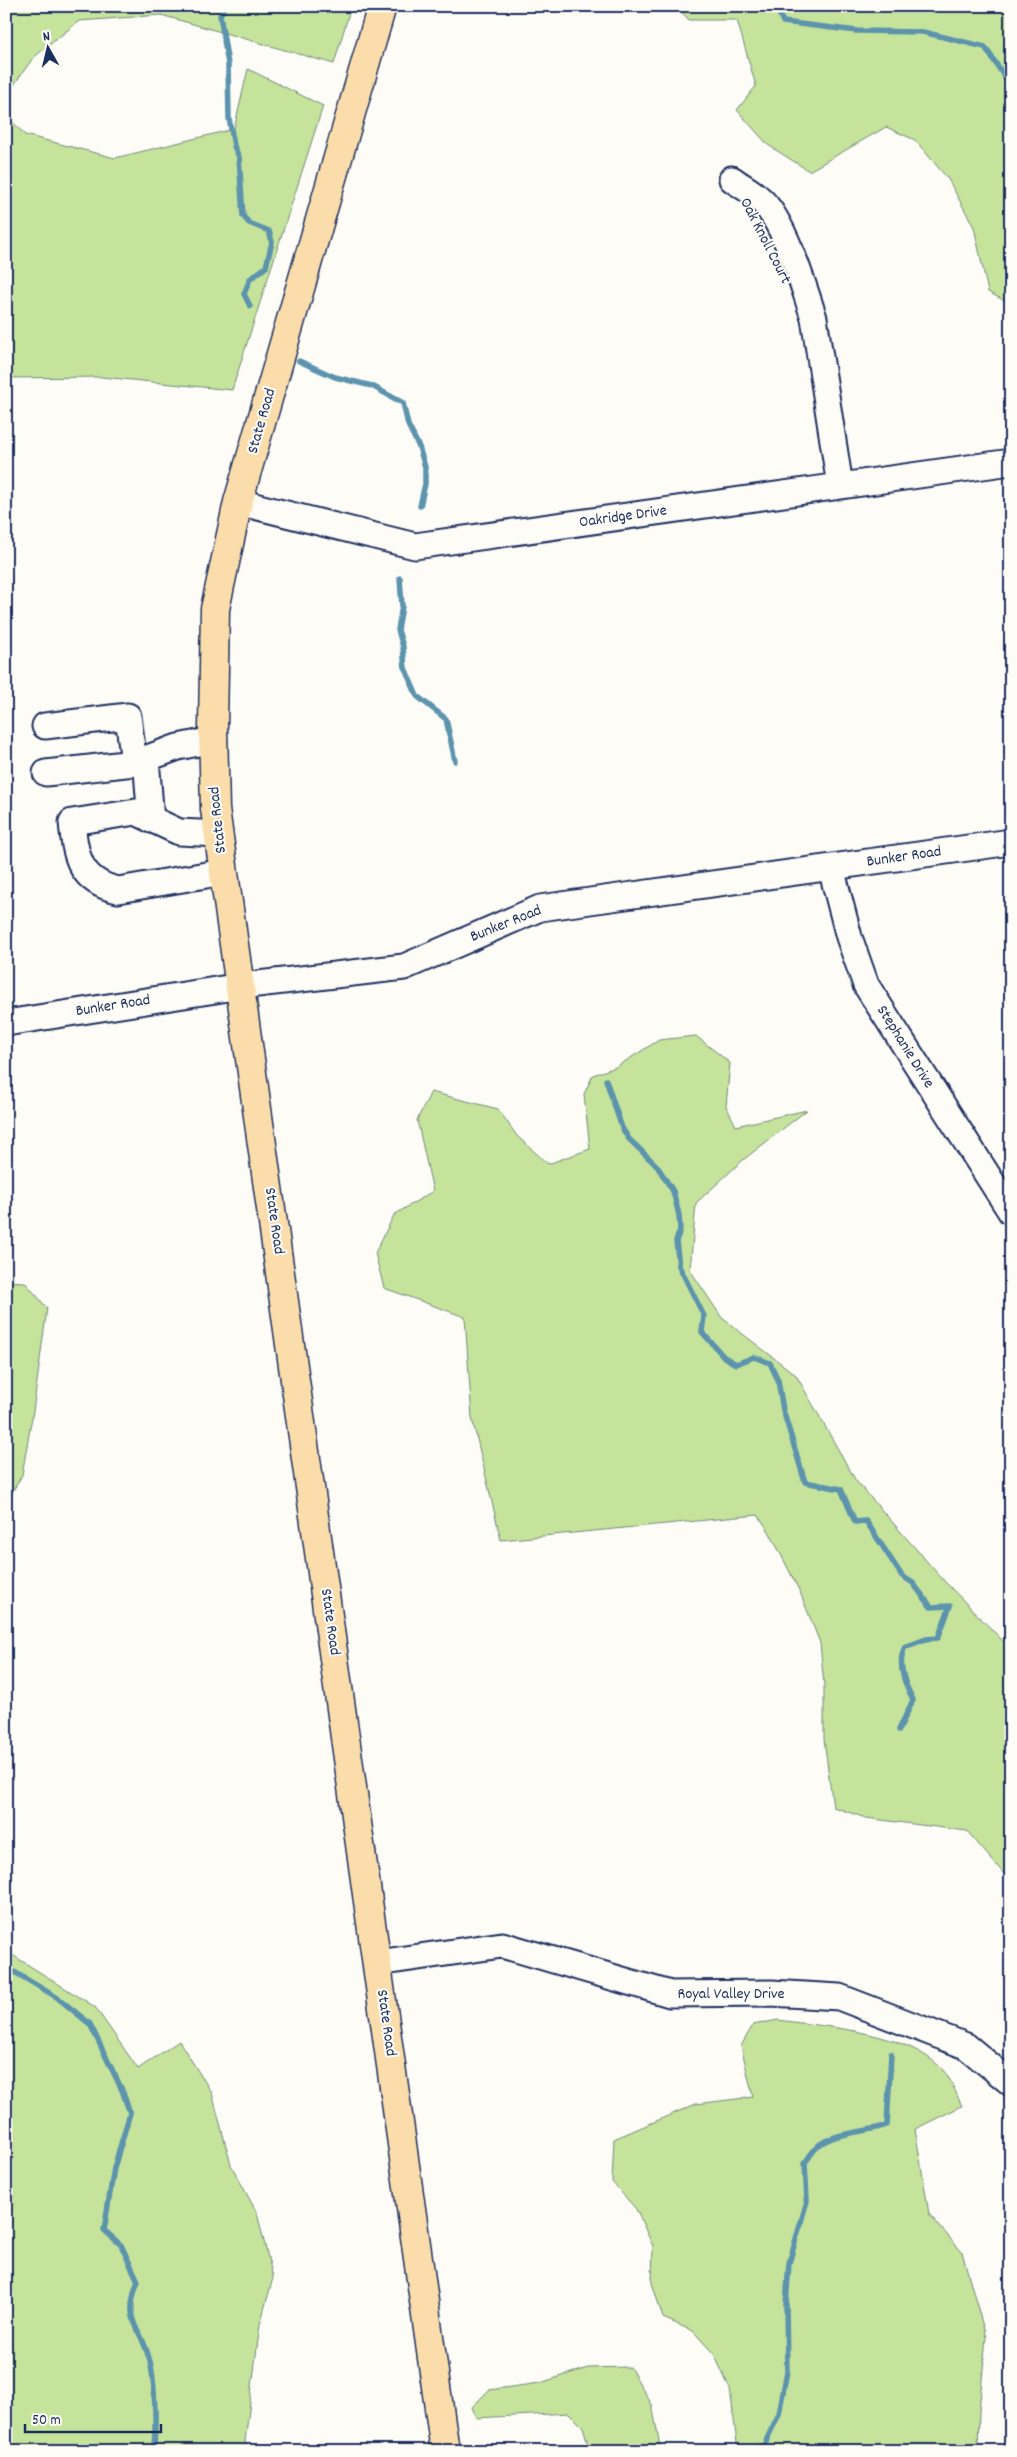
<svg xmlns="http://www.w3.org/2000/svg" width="1017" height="2457" font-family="Dekko,sans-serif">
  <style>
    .green { fill: #c6e39b; stroke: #70897c }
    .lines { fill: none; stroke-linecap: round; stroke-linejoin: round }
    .stream { stroke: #5b93ad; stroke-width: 5.5 }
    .minor-casing { stroke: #1b2f5e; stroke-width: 29 }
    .major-casing { stroke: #1b2f5e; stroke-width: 31 }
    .minor { stroke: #fdfcf7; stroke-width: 25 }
    .major { stroke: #fbddab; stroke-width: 28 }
    .labels { text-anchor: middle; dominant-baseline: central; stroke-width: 4; stroke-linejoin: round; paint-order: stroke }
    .street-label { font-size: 16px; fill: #1b2f5e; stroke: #fdfcf7 }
  </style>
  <rect width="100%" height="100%" fill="#fdfcf7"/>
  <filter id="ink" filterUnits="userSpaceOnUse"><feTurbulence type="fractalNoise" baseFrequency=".02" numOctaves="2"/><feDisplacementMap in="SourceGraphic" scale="10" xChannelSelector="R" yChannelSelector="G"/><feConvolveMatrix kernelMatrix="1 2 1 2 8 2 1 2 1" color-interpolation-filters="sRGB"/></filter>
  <g filter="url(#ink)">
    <path class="green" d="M6,6H351L334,64L161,15L79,21L33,58L6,96Z
      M676,6H1011V304L988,292L974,227L948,179L915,140L886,127L809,171L768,145L737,110L756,86L737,20H689Z
      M248,69L323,106L232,390L102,377L6,378V115L25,135L115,158L234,129Z
      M696,1036L730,1063L726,1106L736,1126L807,1110L743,1160L696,1203L690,1270L722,1318L796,1375L856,1481L945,1582L1011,1649V1882L967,1831L866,1818L833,1807L824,1739V1685L820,1643L800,1592L770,1533L758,1515L501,1540L472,1418L465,1317L384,1288L375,1253L394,1215L433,1191L417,1120L431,1092L498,1109L517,1136L548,1164L590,1149L584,1094L593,1075L616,1067L659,1040Z
      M6,1281L25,1282L47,1308L33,1411L22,1475L6,1503Z
      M6,1951L95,2007L138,2069L179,2041L212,2093L231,2165L257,2213L273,2278L260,2324L245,2441L248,2451H6Z
      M778,2020C826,2027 916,2032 947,2075C953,2084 957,2096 962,2106L915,2129L929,2214L962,2252L986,2337L979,2411L978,2451H738L730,2389L714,2354L693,2331L663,2318L652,2283L653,2246L636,2209L612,2182L614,2139L696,2104L753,2097L741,2046L753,2025Z
      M630,2367L652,2405L661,2451H590L583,2427L569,2413L476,2418L472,2407L489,2390L540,2383L588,2368Z"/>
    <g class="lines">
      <path class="stream" d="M225,6L220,15L228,64L229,118L234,146L239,157L243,216L249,223L269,231L272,242L266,267L250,279L244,294L250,306
        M776,6L783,22L857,31L923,32L985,47L1008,82L1011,90
        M299,361L335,377L372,386L403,403L408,425L419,447L425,467V484L420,506
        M400,578L402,606L398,630L403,647L405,668L417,696L446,719L455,761
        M606,1080L622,1128L629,1139L657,1166L673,1191L679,1215L680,1230L676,1241L679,1266L704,1316L702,1332L724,1357L736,1364L754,1357L770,1363L778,1380L783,1410L805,1482L841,1489L855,1522L866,1521L902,1576L913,1583L931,1607L950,1606L938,1638L926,1639L905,1647C896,1664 905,1685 913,1700L899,1730
        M6,1967L58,1998L90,2024L122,2090L130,2113L114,2168L104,2230L121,2245L138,2281C123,2320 139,2323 149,2358C155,2377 157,2431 153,2451
        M746,2451L764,2445L779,2414L787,2371L786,2305L789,2263L807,2201L805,2163C809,2157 814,2149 819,2145C838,2131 866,2133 887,2125L891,2054"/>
      <defs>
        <path id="minor" d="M732,179C741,186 752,191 760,199C784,220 804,287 814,318L840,486
          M238,502L415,546L1011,462
          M45,726L128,716L134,763
          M146,759L151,820
          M46,773L134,763L178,747L213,740
          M219,834L179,832L136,812L72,822C75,856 80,882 118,890L224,872
          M831,868L849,937L866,985L1011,1212
          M6,1023L241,986L404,967L540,908L1011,842
          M377,1963L502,1945L670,1994L771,1993L839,1997L966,2046L1011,2083"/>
        <path id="major" d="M382,6L238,502L215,609L213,727L215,809L445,2451"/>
      </defs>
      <use href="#minor" class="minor-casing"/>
      <use href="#major" class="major-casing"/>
      <use href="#minor" class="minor"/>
      <use href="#major" class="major"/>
    </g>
  </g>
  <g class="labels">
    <g class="street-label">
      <text transform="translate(765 241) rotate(63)">Oak Knoll Court</text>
      <text transform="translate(262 421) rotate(-74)">State Road</text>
      <text transform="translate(623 517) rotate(-8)">Oakridge Drive</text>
      <text transform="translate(218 820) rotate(-96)">State Road</text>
      <text transform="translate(904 857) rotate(-8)">Bunker Road</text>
      <text transform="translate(506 924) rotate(-22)">Bunker Road</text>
      <text transform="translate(113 1006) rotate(-9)">Bunker Road</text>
      <text transform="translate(905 1047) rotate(58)">Stephanie Drive</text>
      <text transform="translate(274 1221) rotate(82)">State Road</text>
      <text transform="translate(330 1622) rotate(82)">State Road</text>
      <text x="731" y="1994">Royal Valley Drive</text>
      <text transform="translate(386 2023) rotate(82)">State Road</text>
    </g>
  </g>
  <rect width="1017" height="2457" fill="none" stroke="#fdfcf7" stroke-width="25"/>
  <rect x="12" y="12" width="992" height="2432" fill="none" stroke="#1b2f5e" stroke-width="2" filter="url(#ink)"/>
  <g transform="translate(48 48) rotate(352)" stroke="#fdfcf7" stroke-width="4" paint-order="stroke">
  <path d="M0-4L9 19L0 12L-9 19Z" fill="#1b2f5e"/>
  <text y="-8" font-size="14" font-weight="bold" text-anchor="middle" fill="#1b2f5e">N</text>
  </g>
  <path d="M25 2424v8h136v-8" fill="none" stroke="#1b2f5e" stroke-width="2.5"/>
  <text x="32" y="2424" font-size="15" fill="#1b2f5e" stroke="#fdfcf7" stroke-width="4" paint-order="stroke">50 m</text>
</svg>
